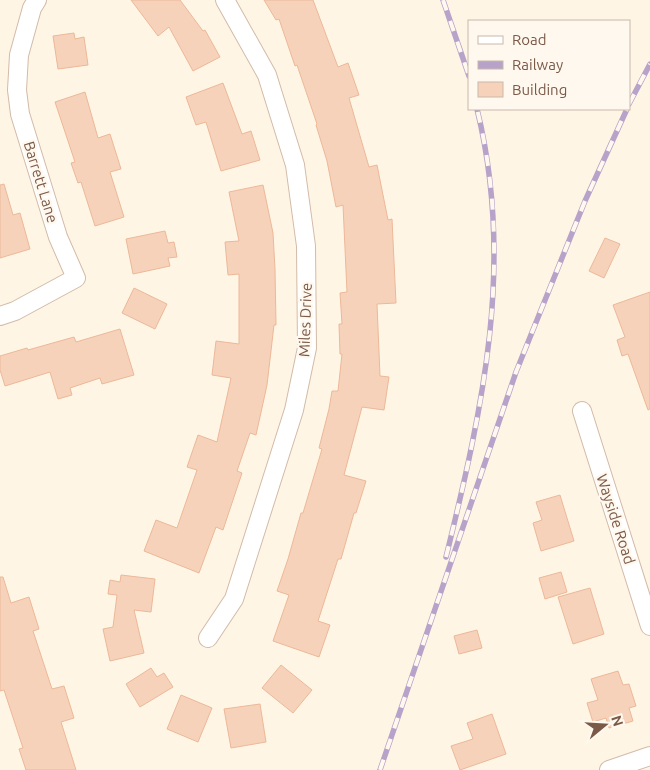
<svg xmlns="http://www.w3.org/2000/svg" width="650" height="770" font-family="Ubuntu,sans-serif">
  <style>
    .building { fill: #f7d2ba; stroke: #ecb898 }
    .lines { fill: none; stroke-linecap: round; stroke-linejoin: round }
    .street-casing { stroke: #d2bba9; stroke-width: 20 }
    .street { stroke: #fff; stroke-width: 18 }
    .rail-casing { stroke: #b7a2ca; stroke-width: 5.5 }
    .rail { stroke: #fff8ee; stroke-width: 4; stroke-dasharray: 11; stroke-linecap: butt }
    .labels { text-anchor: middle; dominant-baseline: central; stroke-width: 4.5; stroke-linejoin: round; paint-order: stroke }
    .street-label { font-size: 15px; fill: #7b5947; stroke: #fff8ee }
  </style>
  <rect width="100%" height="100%" fill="#fff5e5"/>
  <path class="building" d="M131,0H180L203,31L205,30L220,57L193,71L169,27L158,36Z
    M264,0H313L338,67L348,63L359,95L349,98L369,167L377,165L388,220L392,219L396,303L377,304L380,376L389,377L384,410L362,407L344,475L366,481L356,513H354L341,559H338L318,621L330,625L319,657L273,641L289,595L277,591L288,559L301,513H303L322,449L319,448L329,409L332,391H338L342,354H340L339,324H342L340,293L347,292L343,205L336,207L327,161L316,125L317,124L297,65L295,66L279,19L276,20Z
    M74,33L75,39L84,37L88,65L58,69L53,36Z
    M223,83L242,134L251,131L260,160L221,171L206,122L196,125L186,97Z
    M85,92L98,138L110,134L121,169L110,172L124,217L95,226L81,182L78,183L71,163L75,162L55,102Z
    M4,184L13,215L20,213L30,249L0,258V185Z
    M263,185L273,233L275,269L276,325H274L267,385L256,435L250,433L237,471L242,473L223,530L216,527L199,573L144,551L156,520L177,528L197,470L187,467L198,435L217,442L231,378L212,375L216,341L239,344V274L228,275L225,242L239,241L229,192Z
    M165,231L168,243L174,242L177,257L168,258L170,266L133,274L126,239Z
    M605,238L620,244L604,278L589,271Z
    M134,288L167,304L155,329L122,313Z
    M650,292V409L648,410L628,354L622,356L617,340L625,337L613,305Z
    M120,329L134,375L102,384L100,378L70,388L72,395L58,399L50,372L5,386L0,370V356L27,348L28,350L74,337L76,342Z
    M560,495L574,541L541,551L533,523L542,520L536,502Z
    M561,572L567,592L545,599L539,578Z
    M121,575L155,579L151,612L134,610L144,653L110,661L103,629L113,627L117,595L108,594L110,580L120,582Z
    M0,577H3L11,603L29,597L39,629L33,631L52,689L64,686L74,718L61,722L76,770H26L19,749L23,748L4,690L0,691Z
    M590,588L604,634L573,644L558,597Z
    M477,630L482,648L459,654L454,636Z
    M281,665L312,690L293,713L262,688Z
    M151,668L157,677L164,673L173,687L140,707L126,684Z
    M618,671L623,685L629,684L636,706L629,708L633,721L609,728L606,718L593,722L587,703L598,700L591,679Z
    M181,695L212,708L198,742L167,729Z
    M260,704L266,742L231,748L224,709Z
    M492,714L506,754L460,770L451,746L473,739L467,723Z"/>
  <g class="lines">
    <defs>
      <path id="street" d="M0,316L15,311L76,278L58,237L20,114L17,90L19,55L32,8L37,0
        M582,411L650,626
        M208,638L234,599L294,410L307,348L306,246L295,165L267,75L225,0
        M609,770L650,756"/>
    </defs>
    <use href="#street" class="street-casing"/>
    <use href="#street" class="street"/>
    <defs>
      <path id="rail" d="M443,0L469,76
        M629,104L650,64
        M446,557C483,407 515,263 477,109
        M380,770L516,372L585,201L627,109"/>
    </defs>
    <use href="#rail" class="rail-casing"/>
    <use href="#rail" class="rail"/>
  </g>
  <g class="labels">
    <g class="street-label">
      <text transform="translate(41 182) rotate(73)">Barrett Lane</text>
      <text transform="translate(305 320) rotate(-88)">Miles Drive</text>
      <text transform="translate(616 519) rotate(72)">Wayside Road</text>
    </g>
  </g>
  <rect x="468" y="20" width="162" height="90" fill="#fff8ee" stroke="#cab8ab"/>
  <rect x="478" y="36" width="25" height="8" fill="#ffffff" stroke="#cab8ab"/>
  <text x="512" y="45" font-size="15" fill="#7b5947">Road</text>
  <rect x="478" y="61" width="25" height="8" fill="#b7a2ca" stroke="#cab8ab"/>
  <text x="512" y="70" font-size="15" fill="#7b5947">Railway</text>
  <rect x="478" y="82" width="25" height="15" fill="#f7d2ba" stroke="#cab8ab"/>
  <text x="512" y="95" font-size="15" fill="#7b5947">Building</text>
  <g transform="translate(605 725) rotate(72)" stroke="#fff8ee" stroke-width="4" paint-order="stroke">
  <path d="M0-4L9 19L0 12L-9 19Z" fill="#7b5947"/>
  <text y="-8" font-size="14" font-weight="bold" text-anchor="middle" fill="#7b5947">N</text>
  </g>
</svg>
